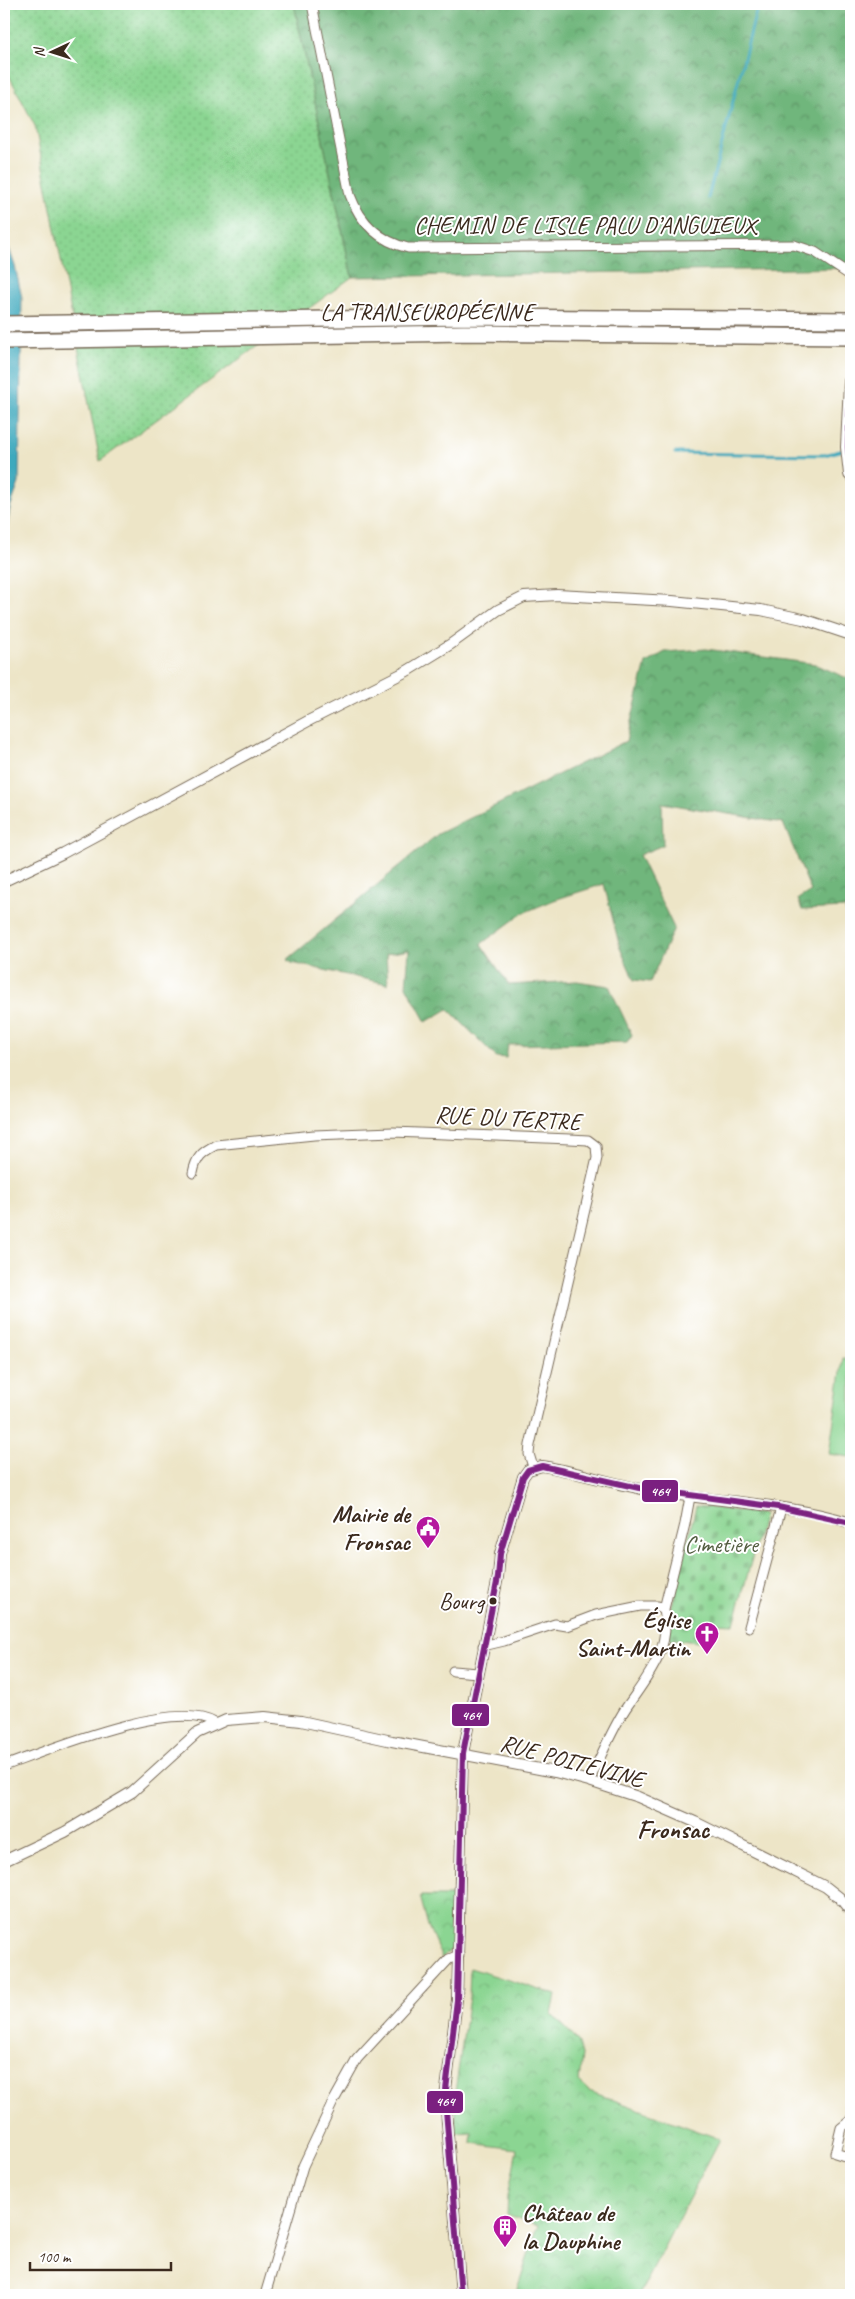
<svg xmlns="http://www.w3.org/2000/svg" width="855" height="2299" font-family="Caveat,sans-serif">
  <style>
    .grass { fill: url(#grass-dots); stroke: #638058 }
    .forest { fill: url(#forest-crowns); stroke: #56704d }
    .cemetery { fill: url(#cemetery-stones); stroke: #638058 }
    .park { fill: url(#park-crowns); stroke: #638058 }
    .garden { fill: #8bd592; stroke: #638058 }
    .water { fill: #3da9bd; stroke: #3c6a6e }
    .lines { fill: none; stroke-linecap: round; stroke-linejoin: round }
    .stream { stroke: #3da9bd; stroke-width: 3 }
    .minor-casing { stroke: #796b59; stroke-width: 11 }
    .tertiary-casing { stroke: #796b59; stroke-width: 12 }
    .primary-casing { stroke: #796b59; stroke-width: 16 }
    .motorway-casing { stroke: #796b59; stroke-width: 18 }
    .minor { stroke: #fff; stroke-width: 9 }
    .tertiary { stroke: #fff; stroke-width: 10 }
    .primary { stroke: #fff; stroke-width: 14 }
    .motorway { stroke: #fff; stroke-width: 15 }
    .bus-1-casing { stroke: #fff; stroke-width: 10 }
    .bus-1 { stroke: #7b2080; stroke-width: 6 }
    .bus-dot { fill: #3b2a1e; stroke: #fff; stroke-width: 2 }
    .labels { text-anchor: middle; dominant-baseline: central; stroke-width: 4; stroke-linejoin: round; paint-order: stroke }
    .bus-label { font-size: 23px; fill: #3b2a1e; stroke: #fff; text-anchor: end }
    .street-label { font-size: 24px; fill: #3b2a1e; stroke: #fff }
    .poi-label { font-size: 24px; font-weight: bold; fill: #3b2a1e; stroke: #fff; text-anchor: end }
    .park-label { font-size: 24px; fill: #535d41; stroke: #fff }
    .quarter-label { font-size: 26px; font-weight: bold; fill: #3b2a1e; stroke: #fff }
    .line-badge { stroke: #fff; stroke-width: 2 }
    .badge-label { font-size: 14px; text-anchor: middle; font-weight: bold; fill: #fff }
  </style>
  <defs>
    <pattern id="grass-dots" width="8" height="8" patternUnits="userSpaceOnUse" patternTransform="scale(1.25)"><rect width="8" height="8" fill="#8bd592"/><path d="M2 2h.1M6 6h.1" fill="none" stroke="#79b77d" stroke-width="1.8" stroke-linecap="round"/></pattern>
    <pattern id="forest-crowns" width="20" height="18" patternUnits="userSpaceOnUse" patternTransform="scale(1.25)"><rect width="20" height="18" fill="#70b67c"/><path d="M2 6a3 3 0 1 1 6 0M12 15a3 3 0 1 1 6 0" fill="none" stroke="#5d9465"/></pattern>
    <pattern id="cemetery-stones" width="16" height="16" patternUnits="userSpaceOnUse" patternTransform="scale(1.25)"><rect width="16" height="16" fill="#8bd592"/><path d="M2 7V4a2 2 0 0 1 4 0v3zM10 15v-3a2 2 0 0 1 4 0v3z" fill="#79b77d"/></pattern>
    <pattern id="park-crowns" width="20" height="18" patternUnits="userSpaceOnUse" patternTransform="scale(1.25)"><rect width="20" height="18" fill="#8bd592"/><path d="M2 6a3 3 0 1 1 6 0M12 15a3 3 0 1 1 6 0" fill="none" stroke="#79b77d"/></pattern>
  </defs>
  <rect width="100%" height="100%" fill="#fff"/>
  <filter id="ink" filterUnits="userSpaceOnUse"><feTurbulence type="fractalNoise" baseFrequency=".02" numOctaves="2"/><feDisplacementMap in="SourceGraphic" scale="10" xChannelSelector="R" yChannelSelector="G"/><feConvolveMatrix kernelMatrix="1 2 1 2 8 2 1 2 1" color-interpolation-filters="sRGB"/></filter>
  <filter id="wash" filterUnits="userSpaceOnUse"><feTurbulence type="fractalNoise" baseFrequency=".0096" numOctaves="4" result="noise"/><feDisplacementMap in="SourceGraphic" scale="20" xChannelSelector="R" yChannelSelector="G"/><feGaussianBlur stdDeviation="1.12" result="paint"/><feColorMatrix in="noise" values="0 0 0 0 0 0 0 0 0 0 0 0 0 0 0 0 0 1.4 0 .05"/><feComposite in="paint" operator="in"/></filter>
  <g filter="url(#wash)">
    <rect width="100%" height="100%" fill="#ede5c7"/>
    <path class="grass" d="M4,4H294L352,277L100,461L35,126L4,66Z"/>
    <path class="forest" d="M294,4H851V268L352,277Z
      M706,649L815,664L851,680V931L845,908L802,910L798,899L811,891L783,823L662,803L663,845L639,855L674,928L650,982L634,980L620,948L604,884L554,900L523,913L481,944L509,985L577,981L609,986L632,1035L627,1042L508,1045L506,1058L496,1057L448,1009L426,1022L406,986L409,950L386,954L388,984L292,963L287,960L438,834L626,741L646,663L665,652Z"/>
    <path class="cemetery" d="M696,1506L764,1514L734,1624L715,1623L714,1630L702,1629L699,1642L669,1639L671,1610Z"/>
    <path class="park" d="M420,1896H453L454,1947L442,1958L428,1926Z
      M470,1968L556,1995L552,2014L578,2041L582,2054L579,2082L589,2091L720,2139L639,2295H515L538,2226L507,2214L508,2196L517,2149L471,2143L472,2132L456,2133L454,2099L469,1997Z"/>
    <path class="garden" d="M843,1358L851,1359V1457L829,1454Z"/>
    <path class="water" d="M4,233L15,266L22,298L19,483L10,508L4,553Z"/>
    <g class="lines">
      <path class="stream" d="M708,198L758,4
        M675,453L824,455L844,450"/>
    </g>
  </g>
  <g filter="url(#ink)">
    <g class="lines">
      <defs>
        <path id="minor" d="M312,4L350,195C360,222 379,241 408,248L794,245L815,252L851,276
          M193,1173C196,1157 202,1152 216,1145L314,1135L393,1132L570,1139L588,1140L596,1146L597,1158L530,1445L529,1454L533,1467
          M664,1609L685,1524L690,1497
          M749,1627L781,1508
          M483,1646L504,1641L555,1624L567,1626L596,1615L640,1606H658L664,1609C671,1649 649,1675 628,1705C613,1726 601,1757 589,1781
          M453,1671L478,1673
          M4,1766C49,1750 173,1698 215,1723
          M851,2120L841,2128L835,2153L851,2158
          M265,2295L303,2166L333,2102L357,2059L449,1959L459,1955"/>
        <path id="tertiary" d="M4,881L63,853L310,720L407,671L451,644L498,610L524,597L557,595L672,601L761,610L803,619L851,635
          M4,1861L65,1832L132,1792L197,1733L226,1720L265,1717L301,1721L392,1741L555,1772L589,1781L638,1797L695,1822L826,1887L840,1898L851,1912
          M461,2295L445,2098L457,2000L463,1753L498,1577L500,1554L523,1477L528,1470L542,1466C579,1472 615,1485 653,1491C719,1502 787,1503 851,1523"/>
        <path id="primary" d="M851,382L848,447L851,474"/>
        <path id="motorway" d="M4,324L463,317L851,320
          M4,341L464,333L851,337"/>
      </defs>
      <use href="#minor" class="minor-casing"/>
      <use href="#tertiary" class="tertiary-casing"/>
      <use href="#primary" class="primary-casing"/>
      <use href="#motorway" class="motorway-casing"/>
      <use href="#minor" class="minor"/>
      <use href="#tertiary" class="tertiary"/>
      <use href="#primary" class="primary"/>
      <use href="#motorway" class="motorway"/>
      <defs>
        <path id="bus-1" d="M851,382L848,447L851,474
          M461,2295L445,2098L457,2000L463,1753L498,1577L500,1554L523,1477L528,1470L542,1466L639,1488L778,1507L851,1523"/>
      </defs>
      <use href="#bus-1" class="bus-1-casing"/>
      <use href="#bus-1" class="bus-1"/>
    </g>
  </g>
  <defs>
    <symbol id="civic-pin" viewBox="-11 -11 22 30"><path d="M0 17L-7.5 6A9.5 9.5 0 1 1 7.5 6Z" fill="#b5179e" stroke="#fff"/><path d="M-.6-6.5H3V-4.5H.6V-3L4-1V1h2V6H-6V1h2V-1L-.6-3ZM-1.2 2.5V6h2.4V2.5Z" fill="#fff"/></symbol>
    <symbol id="church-pin" viewBox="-11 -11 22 30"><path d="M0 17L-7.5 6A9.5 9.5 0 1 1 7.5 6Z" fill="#b5179e" stroke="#fff"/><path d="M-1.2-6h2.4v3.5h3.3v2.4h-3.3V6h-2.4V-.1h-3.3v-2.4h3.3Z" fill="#fff"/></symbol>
    <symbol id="building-pin" viewBox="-11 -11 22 30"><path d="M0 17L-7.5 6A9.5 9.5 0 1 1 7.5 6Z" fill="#b5179e" stroke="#fff"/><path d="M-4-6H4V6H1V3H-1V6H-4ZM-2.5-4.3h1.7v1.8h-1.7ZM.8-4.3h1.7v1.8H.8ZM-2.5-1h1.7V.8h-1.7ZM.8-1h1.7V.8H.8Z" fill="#fff"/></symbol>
  </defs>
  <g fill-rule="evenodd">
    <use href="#civic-pin" x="414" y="1514" width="28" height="38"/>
    <use href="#church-pin" x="693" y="1620" width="28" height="38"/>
    <use href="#building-pin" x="491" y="2213" width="28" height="38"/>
  </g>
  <circle class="bus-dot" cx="493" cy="1601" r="4.5"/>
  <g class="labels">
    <g class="bus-label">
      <text x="484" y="1601">Bourg</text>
    </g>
    <g class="street-label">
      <text x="585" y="225">CHEMIN DE L'ISLE PALU D’ANGUIEUX</text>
      <text x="427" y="312">LA TRANSEUROPÉENNE</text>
      <text transform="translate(508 1118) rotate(3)">RUE DU TERTRE</text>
      <text transform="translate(572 1761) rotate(15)">RUE POITEVINE</text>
    </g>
    <g class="poi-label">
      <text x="410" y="1514">Mairie de<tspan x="410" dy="28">Fronsac</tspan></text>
      <text x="690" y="1620">Église<tspan x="690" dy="28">Saint-Martin</tspan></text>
      <text x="522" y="2213" text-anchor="start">Château de<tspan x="522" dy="28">la Dauphine</tspan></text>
    </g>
    <g class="park-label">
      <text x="721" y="1544">Cimetière</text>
    </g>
    <g class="quarter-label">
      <text x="673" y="1829">Fronsac</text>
    </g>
  </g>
  <g class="line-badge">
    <rect x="641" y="1479" width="38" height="24" rx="5" fill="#7b2080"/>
    <rect x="451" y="1703" width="39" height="24" rx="5" fill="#7b2080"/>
    <rect x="426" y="2090" width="38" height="24" rx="5" fill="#7b2080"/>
  </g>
  <g class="badge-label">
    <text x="660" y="1496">464</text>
    <text x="471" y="1720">464</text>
    <text x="445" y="2106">464</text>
  </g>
  <rect width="855" height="2299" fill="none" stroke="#fff" stroke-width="20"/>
  <g transform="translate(52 52) rotate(266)" stroke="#ffffff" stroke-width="4" paint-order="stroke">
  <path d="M0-4L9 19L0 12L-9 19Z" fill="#3b2a1e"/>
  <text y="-8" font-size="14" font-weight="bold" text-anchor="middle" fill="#3b2a1e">N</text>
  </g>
  <path d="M30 2262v8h141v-8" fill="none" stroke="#3b2a1e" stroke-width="2.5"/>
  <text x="38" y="2262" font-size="15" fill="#3b2a1e" stroke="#ffffff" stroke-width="4" paint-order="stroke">100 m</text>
</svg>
